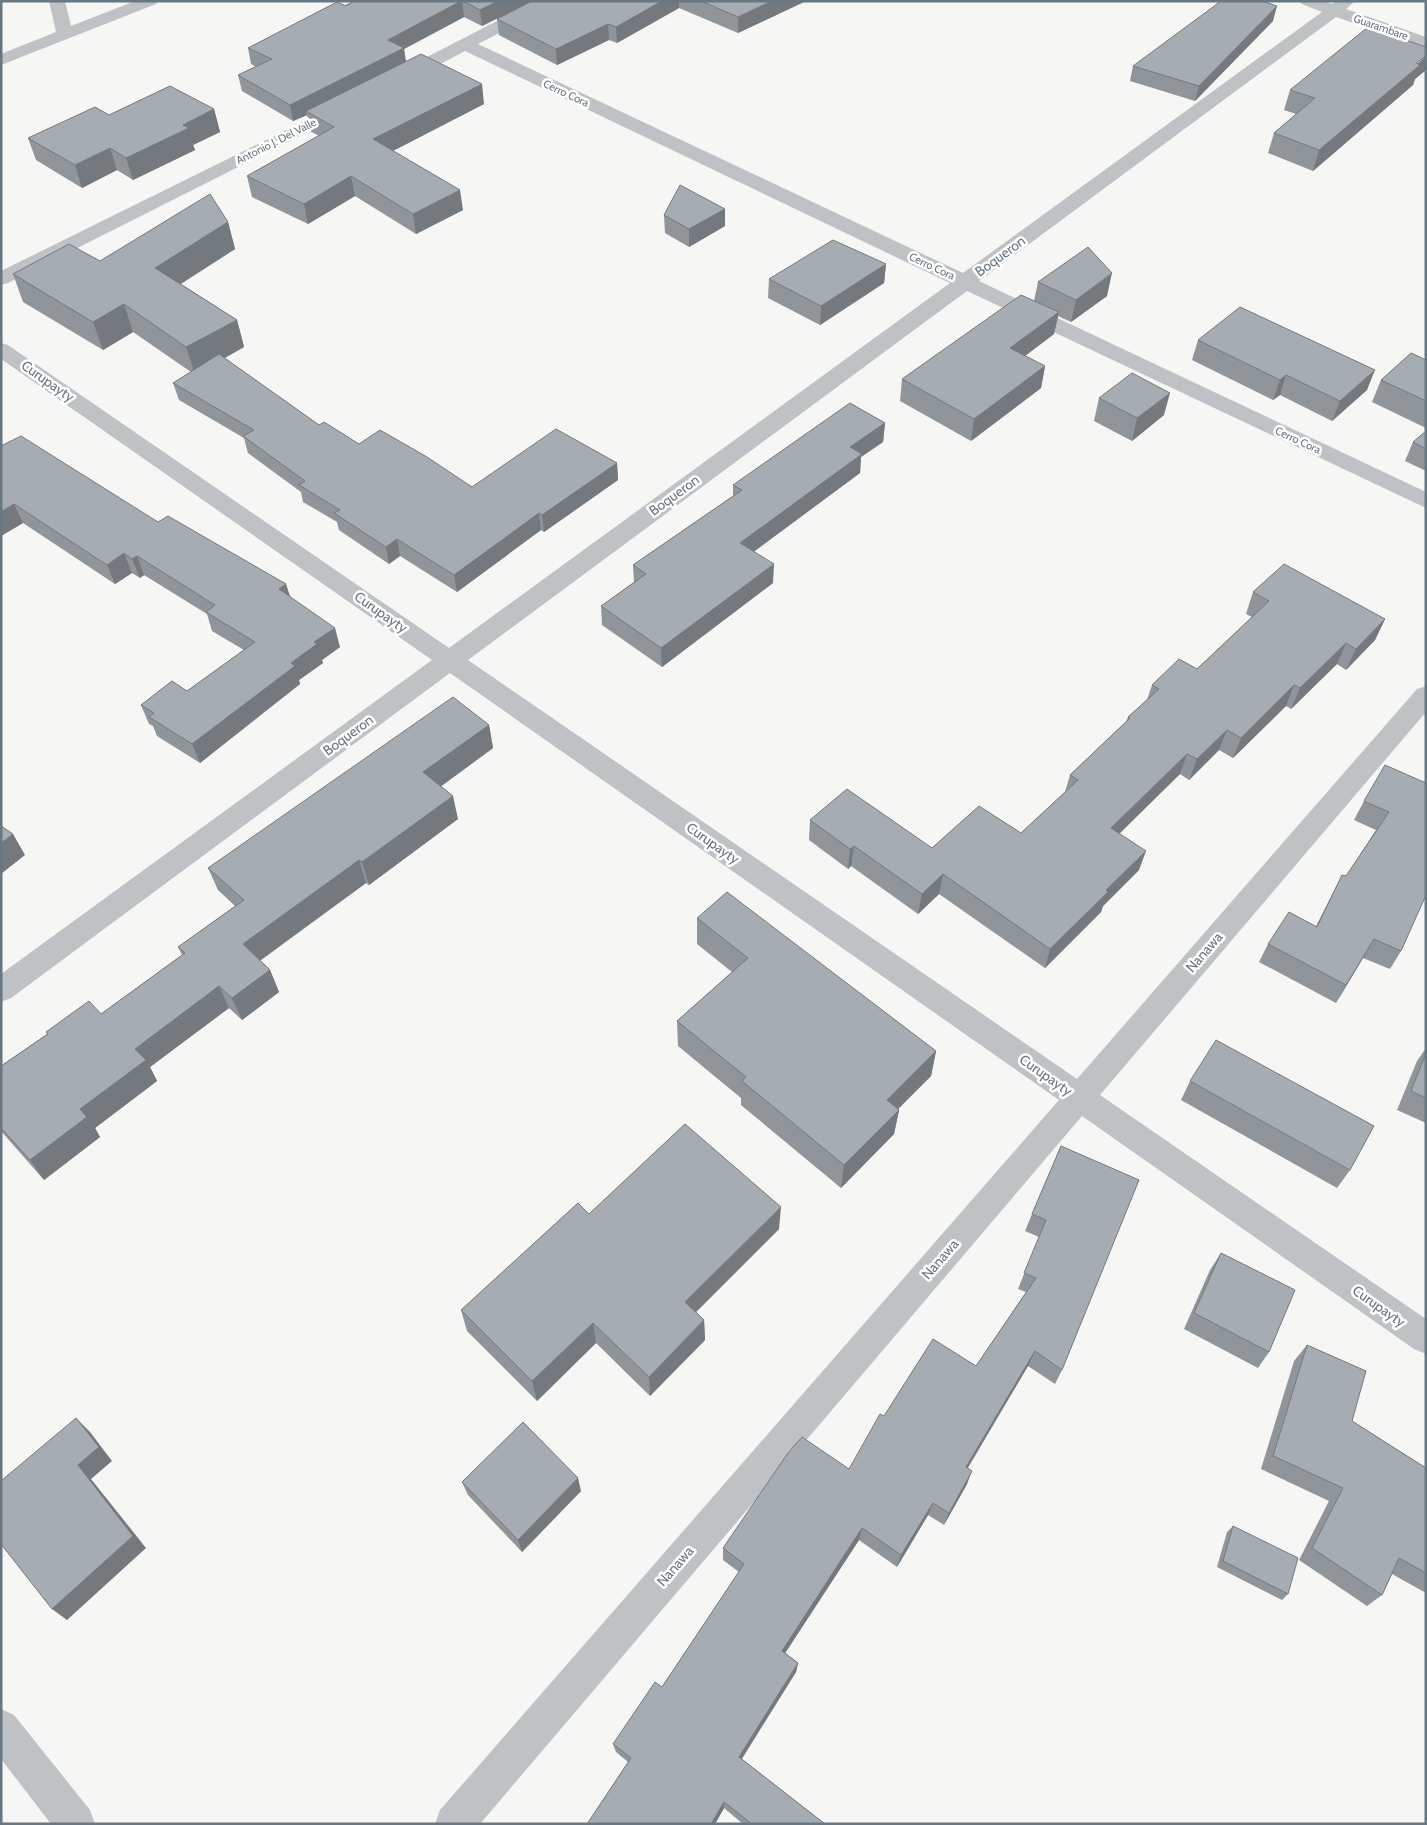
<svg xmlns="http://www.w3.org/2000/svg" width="1427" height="1825" font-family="Cabin,sans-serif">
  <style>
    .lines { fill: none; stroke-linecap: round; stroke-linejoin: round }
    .minor { fill: #bec2c5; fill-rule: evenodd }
    .wall { fill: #8f9599 }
    .shaded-wall { fill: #74797d }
    .building { fill: #a6adb2; stroke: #74797d }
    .labels { text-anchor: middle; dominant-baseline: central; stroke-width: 5; stroke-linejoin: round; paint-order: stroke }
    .far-street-label { font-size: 11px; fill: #697781; stroke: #fff }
    .street-label { font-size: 14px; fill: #697781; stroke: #fff }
  </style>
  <rect width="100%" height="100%" fill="#f6f6f4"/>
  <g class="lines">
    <path class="minor" d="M49,1H65L71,26L135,1H158L156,4L1,65V54L56,32Z
      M536,1H557L555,4L478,44L963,273L1322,12L1302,4L1300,1H1324L1332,4L1336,1H1355L1346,9L1426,37V48L1336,17L979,281L1426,492V508L967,291L468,660L1077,1079L1417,689L1426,686V712L1100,1095L1426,1319V1354L1414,1349L1082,1116L480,1824H435L440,1810L1059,1100L450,673L11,998L1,1002V974L432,660L1,359V343L8,345L449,648L950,283L465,51L408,81L402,82L396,81L393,77L396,73Z
      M343,102L349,103L352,107L349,111L8,283L1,285V271Z
      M1,1709L14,1715L90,1810L95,1824H51L1,1759Z"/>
  </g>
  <path class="wall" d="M354,1H532L482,26L464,17L404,49L406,61L484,104L393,151L463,210L416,234L355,196L308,224L252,197L247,176L319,136L310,131L307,115L293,121L242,91L238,75L256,67L251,64L248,48Z
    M532,1H806L738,33L679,8L617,43L609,40L557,65L499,35L497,19Z
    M1273,21L1195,101L1130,81L1133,66Z
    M1426,70L1415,79L1413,85L1313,171L1268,153L1274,133L1296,114L1284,110L1290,90Z
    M214,109L220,132L193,145L195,150L133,180L117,170L82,188L36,160L28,138L109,115Z
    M725,209V226L689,247L665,233L664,215Z
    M228,222L235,249L181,284L237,320L244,347L224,358L319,425L359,444L472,487L617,463L618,480L544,532L541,530L457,592L400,556L389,564L339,530L337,522L303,502L301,492L248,453L244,438L179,400L173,383L191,372L133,332L103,350L23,302L13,274L100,261Z
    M886,264L884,283L820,325L768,298L769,279Z
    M1038,282L1107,296L1071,322L1058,316L1054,334L1025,356L1045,366L1041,388L971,441L900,401L902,379L1034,301Z
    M1198,340L1367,390L1332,421L1280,395L1273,400L1192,360Z
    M1426,360V428L1372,402L1381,380Z
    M1099,398L1164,415L1132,441L1094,421Z
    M885,423L883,442L861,457L860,473L754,551L773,583L662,667L602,625L601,606L634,582L633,565L733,496V485Z
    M1426,431V471L1405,461L1413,442Z
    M1,446L158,522L286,584L290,597L340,647L322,660L323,663L299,680L300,684L200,763L157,736L153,726L149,724L141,705L187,691L244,650L212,631L207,614L144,575L140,578L132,573L115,584L23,523L1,536Z
    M1253,592L1385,619L1375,640L1346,670L1337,664L1291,709L1286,706L1233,758L1219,750L1189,780L1180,774L1119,833L1139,870L1103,906L1101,912L1045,968L939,894L918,914L851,866L848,869L809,840L810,820L932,848L1021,833L1065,792L1070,775L1126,722L1128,717L1147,700L1152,685L1197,669L1252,617L1246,614Z
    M489,725L493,748L441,786L458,819L369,885L366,883L260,961L270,970L279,992L242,1020L229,1008L150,1067L157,1081L95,1128L100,1137L44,1180L1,1131V1066L47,1034L46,1032L101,1014L182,955L178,947L235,906L218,890L208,868Z
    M1385,765L1401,951L1390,969L1363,958L1336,1003L1259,962L1268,944L1316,926L1342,875L1346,876L1376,830L1354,820L1364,801Z
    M697,918L936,1051L931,1076L898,1109L899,1110L894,1134L841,1188L741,1105V1098L678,1046L677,1021L732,972L697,944Z
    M1426,1048V1123L1397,1110L1417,1061Z
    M1190,1081L1350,1170L1337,1188L1181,1100Z
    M1061,1146L1062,1370L1055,1384L1028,1366L968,1468L967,1484L944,1525L928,1515L897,1567L859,1540L785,1653L798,1663L796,1672L742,1759L825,1824H743L724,1808L715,1824H587L628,1762L616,1752L613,1744L662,1687L739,1572L723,1560V1548L849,1469L884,1416L976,1366L1026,1292L1018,1289L1039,1237L1025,1231L1032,1214Z
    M589,1214L779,1229L696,1312L704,1320L705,1340L650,1396L596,1343L537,1401L467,1331L461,1310Z
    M1221,1253L1269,1352L1258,1368L1184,1329L1210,1270Z
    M1307,1345L1352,1421L1426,1468V1593L1392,1574L1382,1595L1367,1606L1299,1560L1329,1501L1261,1469L1294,1361Z
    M462,1482L581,1491L522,1552L468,1495Z
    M1233,1526L1288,1594L1282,1600L1217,1567L1227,1532Z"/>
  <path class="shaded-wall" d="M461,1H462L464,17L404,49L406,64L306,111L307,115L293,121L290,105L388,40Z
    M498,1H532L482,26L480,10Z
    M662,1H679V8L617,43L616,27Z
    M772,1H806L738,33V17Z
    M1277,6L1273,21L1195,101L1199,86Z
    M608,24L609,40L557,65L556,49Z
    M1426,56V70L1415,79L1413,85L1313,171L1319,150Z
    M482,84L484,104L377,159L373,139Z
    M214,109L220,132L193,145L195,150L133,180L126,158L183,125Z
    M110,148L117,170L82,188L75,165Z
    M351,176L355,196L308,224L304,204Z
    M460,190L463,210L416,234L413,214Z
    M725,209V226L689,247V229Z
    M228,222L235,249L163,295L155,268Z
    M886,264L884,283L820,325L821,306Z
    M1112,273L1107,296L1071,322L1076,300Z
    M124,304L133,332L103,350L93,322Z
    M1059,312L1054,334L1006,370L1010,348Z
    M237,320L244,347L195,375L186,347Z
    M1045,366L1041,388L971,441L974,419Z
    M1375,370L1367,390L1332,421L1340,401Z
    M1286,375L1280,395L1273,400L1280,380Z
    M1170,393L1164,415L1132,441L1137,418Z
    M885,423L883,442L861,457L860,473L740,562V543L850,447Z
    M617,463L618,480L544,532L542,515Z
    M14,504L23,523L1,536V512Z
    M539,513L541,530L457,592L454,575Z
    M397,539L400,556L389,564L386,547Z
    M124,553L132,573L115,584L107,565Z
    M137,556L144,575L140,578L132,559Z
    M774,564L773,583L662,667L661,648Z
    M286,584L292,603L279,589Z
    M1385,619L1375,640L1346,670L1356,649Z
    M335,628L340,647L322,660L323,663L299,680L300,684L200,763L192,744L314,642Z
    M1346,643L1337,664L1291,709L1300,688Z
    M1294,685L1286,706L1233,758L1241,738Z
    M489,725L493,748L428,796L423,772Z
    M1227,730L1219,750L1189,780L1197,759Z
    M1187,754L1180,774L1105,848L1111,828Z
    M453,796L458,819L369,885L362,862Z
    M13,834L25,855L1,874V843Z
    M854,846L851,866L848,869L850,849Z
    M1146,851L1139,870L1103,906L1101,912L1045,968L1050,949L1106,890Z
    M359,860L366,883L252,966L243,944Z
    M943,874L939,894L918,914L922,894Z
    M1374,939L1363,958L1336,1003L1346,985Z
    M270,970L279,992L242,1020L232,998Z
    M219,986L229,1008L150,1067L157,1081L95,1128L100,1137L44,1180L30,1160L80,1109L135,1049Z
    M936,1051L931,1076L883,1124L887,1100Z
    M899,1110L894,1134L841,1188L844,1165Z
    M781,1207L779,1229L685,1323V1302Z
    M704,1320L705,1340L650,1396L649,1377Z
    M593,1323L596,1343L537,1401L532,1381Z
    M1035,1351L1028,1366L960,1480L966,1467Z
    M76,1418L90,1432L112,1461L91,1479L146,1548L67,1620L52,1609L78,1465Z
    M972,1471L967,1484L944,1525L949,1513Z
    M578,1478L581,1491L522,1552L518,1540Z
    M933,1503L928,1515L897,1567L901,1555Z
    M862,1528L859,1540L780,1661L782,1651Z
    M798,1663L796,1672L738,1764L739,1757Z
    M724,1802V1808L715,1824H711Z"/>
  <path class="building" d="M354,1H461L388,40L404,48L290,105L238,75L272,59L248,48L337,2L346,6Z
    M463,1H498L480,10Z
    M532,1H662L616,27L608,24L556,49L497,19Z
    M701,1H772L738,17Z
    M1221,1H1262L1277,6L1199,86L1133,66Z
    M1368,27L1426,47V56L1416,63L1420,65L1319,150L1274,133L1315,98L1290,90Z
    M421,54L482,84L373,139L460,190L413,214L351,176L304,204L247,176L334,127L306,111Z
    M170,86L214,109L183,125L189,128L126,158L110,148L75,165L28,138L95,107L109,115Z
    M680,185L725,209L689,229L664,215Z
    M210,194L228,222L155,268L237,320L186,347L124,304L93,322L13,274L69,244L100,261Z
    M833,240L886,264L821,306L769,279Z
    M1088,247L1112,273L1076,300L1038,282Z
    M1021,295L1059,312L1010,348L1045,366L974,419L902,379Z
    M1240,307L1375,370L1340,401L1286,375L1280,380L1198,340Z
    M1411,353L1426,360V401L1381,380Z
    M219,354L319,425L324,422L359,444L380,430L427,457L472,487L556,429L617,463L542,515L539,513L454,575L397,539L386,547L334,513L340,510L299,485L305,481L243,436L254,430L173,383Z
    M1132,373L1170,393L1137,418L1099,398Z
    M850,403L885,423L850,447L862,454L740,543L774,564L661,648L601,606L646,574L633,565L742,490L733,485Z
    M1426,431V449L1413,442Z
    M21,436L158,522L168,516L286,584L279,589L335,628L314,642L317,644L291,663L295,666L192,744L149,717L154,713L141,705L172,681L187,691L255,642L206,612L215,605L137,556L132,559L124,553L107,565L14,504L1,512V446Z
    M1284,564L1385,619L1356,649L1346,643L1300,688L1294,685L1241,738L1227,730L1197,759L1187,754L1111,828L1146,851L1106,890L1108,892L1050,949L943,874L922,894L854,846L850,849L810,820L847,789L932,848L979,806L1021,833L1078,780L1070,775L1130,718L1128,717L1159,689L1152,685L1179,659L1197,669L1269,601L1253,592Z
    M453,697L489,725L423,772L453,796L362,862L359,860L243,944L270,970L232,998L219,986L135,1049L146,1060L80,1109L87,1117L30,1160L1,1128V1066L48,1034L46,1032L89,1001L101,1014L185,953L178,947L244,900L208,868Z
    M1385,765L1426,783V895L1401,951L1374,939L1346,985L1268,944L1289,912L1317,927L1342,875L1346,876L1389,812L1364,801Z
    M1,826L13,834L1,843Z
    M727,892L936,1051L887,1100L899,1110L844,1165L742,1081L746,1077L677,1021L748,958L697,918Z
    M1216,1040L1374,1126L1350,1170L1190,1081Z
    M1426,1053V1098L1411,1091Z
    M685,1124L781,1207L685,1302L704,1320L649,1377L593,1323L532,1381L461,1310L578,1203L589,1214Z
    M1061,1146L1139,1180L1062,1370L1035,1351L966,1467L972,1471L949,1513L933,1503L901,1555L862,1528L782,1651L798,1663L739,1757L825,1824H752L724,1802L711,1824H587L631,1758L613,1744L655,1682L662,1687L744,1564L723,1548L788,1453L802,1437L849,1469L880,1414L884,1416L933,1339L976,1366L1036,1278L1024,1273L1046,1220L1032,1214Z
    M1221,1253L1295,1290L1269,1352L1194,1313Z
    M1307,1345L1366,1371L1352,1421L1426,1468V1573L1399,1558L1382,1595L1312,1548L1343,1488L1273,1456Z
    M76,1418L99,1447L78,1465L133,1536L52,1609L1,1544V1481Z
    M523,1422L578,1478L518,1540L462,1482Z
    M1233,1526L1298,1558L1288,1594L1223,1561Z"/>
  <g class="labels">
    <g class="far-street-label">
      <text transform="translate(1381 27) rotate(19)">Guarambare</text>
      <text transform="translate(566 93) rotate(25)">Cerro Cora</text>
      <text transform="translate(276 141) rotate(-27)">Antonio J. Del Valle</text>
      <text transform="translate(932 266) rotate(25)">Cerro Cora</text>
      <text transform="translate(1298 440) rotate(25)">Cerro Cora</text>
    </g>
    <g class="street-label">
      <text transform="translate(1000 256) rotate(-36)">Boqueron</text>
      <text transform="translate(48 381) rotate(35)">Curupayty</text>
      <text transform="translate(674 495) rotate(-36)">Boqueron</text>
      <text transform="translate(381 612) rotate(35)">Curupayty</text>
      <text transform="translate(348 735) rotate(-36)">Boqueron</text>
      <text transform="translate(713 843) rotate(35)">Curupayty</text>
      <text transform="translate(1204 952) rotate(-49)">Nanawa</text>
      <text transform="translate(1046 1075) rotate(35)">Curupayty</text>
      <text transform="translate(940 1259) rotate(-49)">Nanawa</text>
      <text transform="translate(1379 1306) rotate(35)">Curupayty</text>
      <text transform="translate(675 1566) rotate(-49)">Nanawa</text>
    </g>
  </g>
  <rect width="1427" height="1825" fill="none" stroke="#697781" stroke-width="5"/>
</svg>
